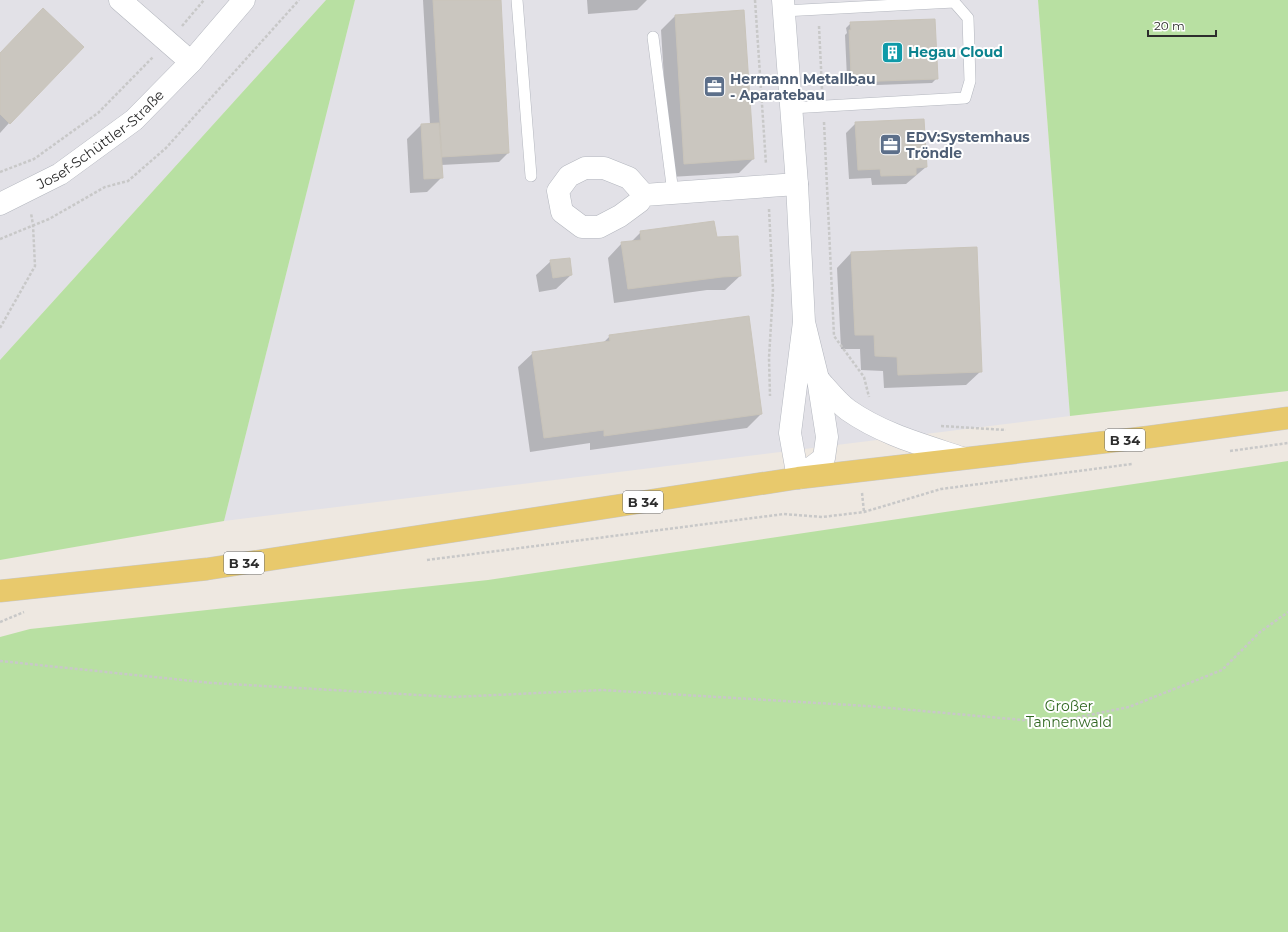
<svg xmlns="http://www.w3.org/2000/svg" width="1288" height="932" font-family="Montserrat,sans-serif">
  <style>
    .industrial { fill: #e2e1e7 }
    .green { fill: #b8e0a2 }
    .shadow { fill: #0003 }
    .building { fill: #cac6bf; stroke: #c9c4ba }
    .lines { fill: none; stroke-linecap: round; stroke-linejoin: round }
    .service-casing { stroke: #b4b7bf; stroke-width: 12 }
    .minor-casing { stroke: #b4b7bf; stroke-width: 23 }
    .primary-casing { stroke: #c8c8c8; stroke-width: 23 }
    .path { stroke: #c8c8c8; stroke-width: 2.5; stroke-dasharray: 3 2; stroke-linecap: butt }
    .service { stroke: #fff; stroke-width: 11 }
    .minor { stroke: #fff; stroke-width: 22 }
    .primary { stroke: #e8c96c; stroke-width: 22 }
    .labels { text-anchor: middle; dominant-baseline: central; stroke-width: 4; stroke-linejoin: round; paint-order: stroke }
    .shield { fill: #fff; stroke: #6c6c6c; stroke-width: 1 }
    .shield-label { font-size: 13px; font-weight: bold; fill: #2d2d2d }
    .culture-label { font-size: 14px; font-weight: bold; fill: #0d838f; stroke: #fff; text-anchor: start }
    .service-label { font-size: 14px; font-weight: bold; fill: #4e5e75; stroke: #fff; text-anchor: start }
    .street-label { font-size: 14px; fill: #2d2d2d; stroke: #fff }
    .park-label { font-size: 14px; fill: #306721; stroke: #fff }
  </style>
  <rect width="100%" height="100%" fill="#eee8e1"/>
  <path class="industrial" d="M0,0H326L0,360Z
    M355,0H1038L1070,416L224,521Z"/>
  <path class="green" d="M326,0H355L224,521L0,560V360Z
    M1038,0H1288V391L1070,416Z
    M1288,461V932H0V637L30,629L488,580Z"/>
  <path class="shadow" d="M423,0H500L508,153L499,162L441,165V178L427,192L410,193L407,139L421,125L430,124Z
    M587,0H647L637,10L588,14Z
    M675,16L753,159L739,173L670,177L661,30Z
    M851,23L937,78L932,83L849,86V78H847L845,35L847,33L846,28Z
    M0,54L9,123L0,133Z
    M856,123L926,167L906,184L872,185L871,178L849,179L846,133Z
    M641,232L716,238L740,276L725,290H707L614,303L608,258L622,243L631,242Z
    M851,253L981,371L966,385L884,388L883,371L861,370L860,349H841L837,268Z
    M551,261L571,275L556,289L539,292L536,275Z
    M610,336L761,414L747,428L590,450V443L530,452L518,367L533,353L603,343Z"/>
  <path class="building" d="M433,0H501L509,153L442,157Z
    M43,8L84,47L10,124L0,114V53Z
    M744,10L754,159L684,164L675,15Z
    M935,19L938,79L853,82V74H851L849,30H851L850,22Z
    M924,119L927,167L916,168V175L881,176L880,169L858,170L855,122Z
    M439,123L443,178L424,179L421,124Z
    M714,221L717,237L738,236L741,276L722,277L628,289L621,242L641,240L640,231Z
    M977,247L982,372L898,375L897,357L875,356L874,335H855L851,252Z
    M570,258L572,275L553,278L550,260Z
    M749,316L762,414L604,436V430L544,438L532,352L610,341L609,335Z"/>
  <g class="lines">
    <defs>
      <path id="service" d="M517,0L531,176
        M783,11L954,2L968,18L970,81L965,98L791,108
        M653,37L673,193"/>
      <g id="minor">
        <path d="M120,0L191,62"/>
        <path d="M783,0L797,184L804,322L790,433L798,478L824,458L827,437L818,379L804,322"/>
        <path d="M644,195L629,178L604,168H585L569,176L558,191L562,212L582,227H599L620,216L639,202L644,195L797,184"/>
        <path id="s1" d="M0,204L60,174L134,120L191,62L244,0"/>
        <path d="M818,379C827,389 837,402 848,410C882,434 923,445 962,458"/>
      </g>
      <path id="primary" d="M0,591L207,569L798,478L1149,437L1288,418"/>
    </defs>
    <use href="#service" class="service-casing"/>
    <use href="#minor" class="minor-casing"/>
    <use href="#primary" class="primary-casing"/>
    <path class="path" d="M755,0L766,164
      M182,26L204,0
      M819,26L822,89
      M824,122L834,336L864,377L869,397
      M0,172L34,159L98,113L153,57
      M769,209L773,290L769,358L770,396
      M0,239L49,219L105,187L128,181L166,148L299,0
      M0,328L35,266L33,225L31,213
      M941,426L1006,430
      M1230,451L1288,443
      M862,493L864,512
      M427,560L784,514L822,517L864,512L941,489L1132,464
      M0,622L24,612
      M0,661L212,683L453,697L602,690L867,706L1023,720L1070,719L1129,707L1222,670L1260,632L1288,612"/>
    <use href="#service" class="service"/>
    <use href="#minor" class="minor"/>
    <use href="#primary" class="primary"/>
  </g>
  <defs>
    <symbol id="building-square" viewBox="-11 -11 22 22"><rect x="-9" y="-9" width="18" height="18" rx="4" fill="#0f9aa8" stroke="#fff"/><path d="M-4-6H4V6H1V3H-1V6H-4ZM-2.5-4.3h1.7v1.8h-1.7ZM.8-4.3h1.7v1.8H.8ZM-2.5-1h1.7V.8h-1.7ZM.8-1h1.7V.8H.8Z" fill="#fff"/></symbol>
    <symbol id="office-square" viewBox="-11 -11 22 22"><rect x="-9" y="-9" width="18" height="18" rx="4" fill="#5c6f8a" stroke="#fff"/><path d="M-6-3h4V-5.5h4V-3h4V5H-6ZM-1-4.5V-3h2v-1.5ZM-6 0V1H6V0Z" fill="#fff"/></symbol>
  </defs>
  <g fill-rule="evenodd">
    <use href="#building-square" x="880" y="40" width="25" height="25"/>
    <use href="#office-square" x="702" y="74" width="25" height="25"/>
    <use href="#office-square" x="878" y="132" width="25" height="25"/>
  </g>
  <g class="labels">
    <g class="shield">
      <rect x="1105" y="429" width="40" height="22" rx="3"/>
      <rect x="623" y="491" width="40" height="22" rx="3"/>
      <rect x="224" y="552" width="40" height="22" rx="3"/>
    </g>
    <g class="shield-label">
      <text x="1125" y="440">B 34</text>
      <text x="643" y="502">B 34</text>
      <text x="244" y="563">B 34</text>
    </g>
    <g class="culture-label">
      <text x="908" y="52">Hegau Cloud</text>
    </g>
    <g class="service-label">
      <text x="730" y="79">Hermann Metallbau<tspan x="730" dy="16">- Aparatebau</tspan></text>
      <text x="906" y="137">EDV:Systemhaus<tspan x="906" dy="16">Tröndle</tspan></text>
    </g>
    <g class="street-label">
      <text stroke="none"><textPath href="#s1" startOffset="120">Josef-Schüttler-Straße</textPath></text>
    </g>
    <g class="park-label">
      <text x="1069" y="706">Großer<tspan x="1069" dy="16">Tannenwald</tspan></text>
    </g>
  </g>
  <path d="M1148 30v6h68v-6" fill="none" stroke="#2d2d2d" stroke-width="2"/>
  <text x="1154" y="30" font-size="12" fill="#2d2d2d" stroke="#ffffff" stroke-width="3" paint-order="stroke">20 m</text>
</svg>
